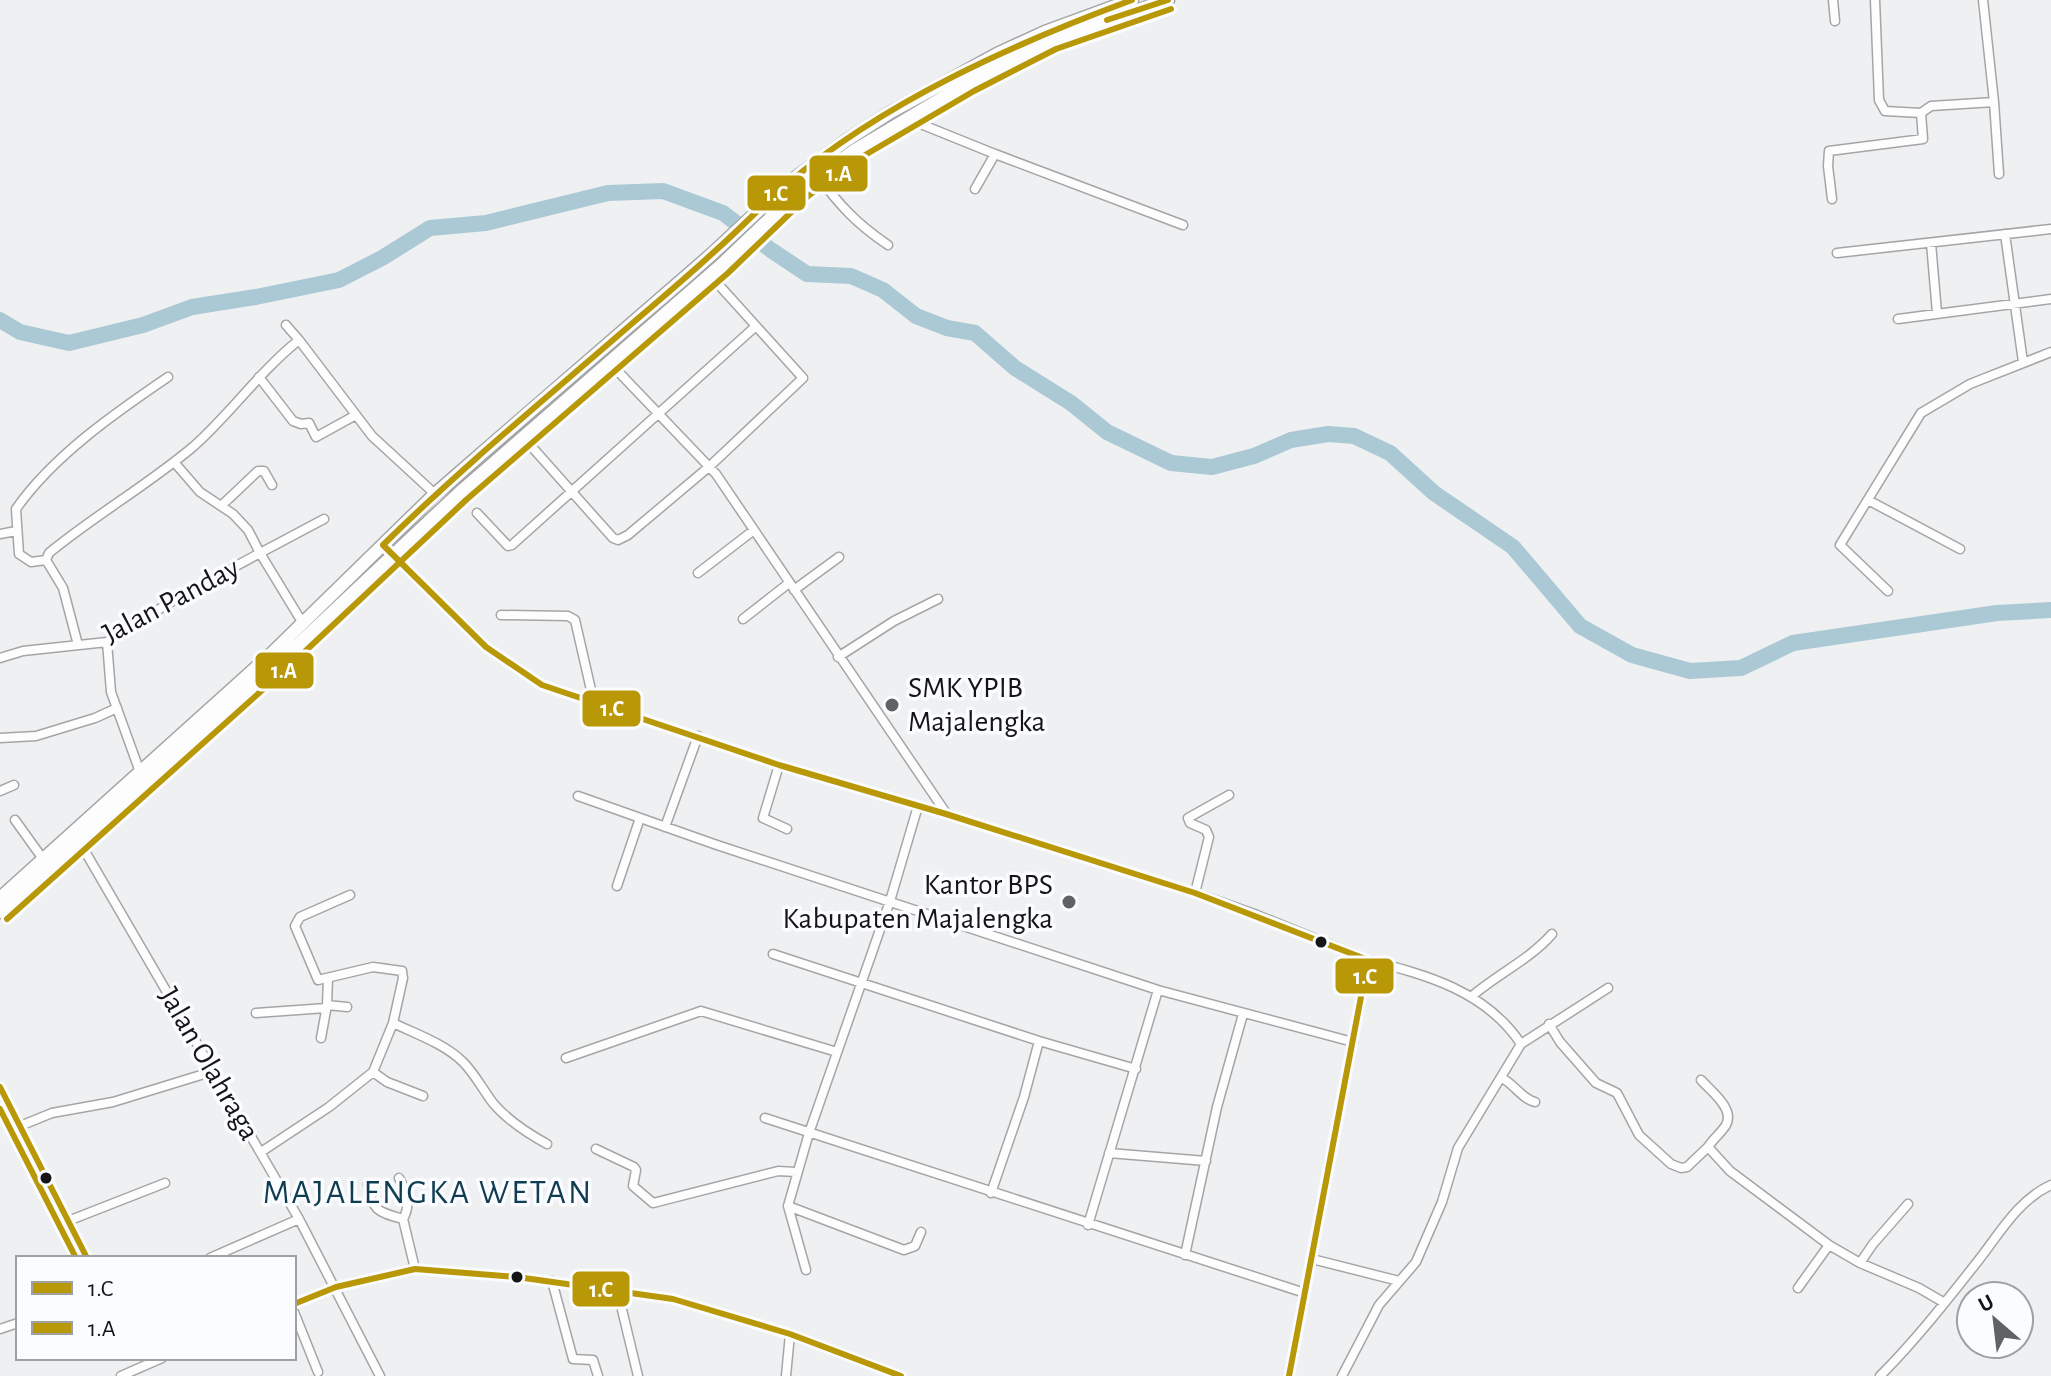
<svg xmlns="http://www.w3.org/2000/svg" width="2051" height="1376" font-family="'Alegreya Sans',sans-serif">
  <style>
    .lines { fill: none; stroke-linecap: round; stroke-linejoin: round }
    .river { stroke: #aac9d4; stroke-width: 16 }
    .minor-casing { stroke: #a5a5a6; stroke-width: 11 }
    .primary-casing { stroke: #a5a5a6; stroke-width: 15 }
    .minor { stroke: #fdfdfd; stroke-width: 8 }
    .primary { stroke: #fdfdfd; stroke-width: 12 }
    .bus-1-casing { stroke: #fbfcff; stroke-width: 12 }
    .bus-2-casing { stroke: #fbfcff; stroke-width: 12 }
    .bus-1 { stroke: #b99807; stroke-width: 6 }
    .bus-2 { stroke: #b99807; stroke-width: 6 }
    .poi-dot { fill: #616263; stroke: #fbfcff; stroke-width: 3 }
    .bus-dot { fill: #151516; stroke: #fbfcff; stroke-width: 3 }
    .labels { text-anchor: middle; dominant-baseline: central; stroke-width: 7; stroke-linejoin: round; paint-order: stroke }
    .street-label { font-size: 30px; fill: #151516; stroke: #fbfcff }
    .poi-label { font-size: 30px; fill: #151516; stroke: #fbfcff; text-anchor: start }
    .quarter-label { font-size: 34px; letter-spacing: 2px; fill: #103d52; stroke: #fbfcff }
    .line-badge { stroke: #fbfcff; stroke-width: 3 }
    .badge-label { font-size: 22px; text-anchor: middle; font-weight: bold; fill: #fff }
  </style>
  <rect width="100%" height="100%" fill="#eff0f1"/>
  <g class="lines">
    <path class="river" d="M0,320L20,332L69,343L143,325L192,307L256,297L339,280L382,258L430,228L486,223L608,193L663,191L723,213L771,250L807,274L851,276L883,290L916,316L947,328L975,333L1015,368L1071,403L1107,432L1171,463L1212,467L1254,456L1291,440L1328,434L1354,436L1390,453L1434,493L1513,547L1580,626L1632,655L1690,671L1741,668L1793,643L1997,613L2051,610"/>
    <defs>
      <path id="minor" d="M1833,0L1835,21
        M1875,0L1879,100L1885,111L1921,113L1931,106L1994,102L1983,0
        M1994,102L1999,174
        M910,116L923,125L995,154L975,189
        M995,154L1183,225
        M818,176C840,206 857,224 888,245
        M1832,199L1828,166L1829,151L1923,139L1921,113
        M2005,234L2023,362
        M1931,243L1937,313
        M1837,253L2051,229
        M1898,319L2051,299
        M299,340L372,436L435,494
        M610,363L716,474L946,813
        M259,377L293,421L301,424L309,423L316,437L356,415
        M523,437L613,538L618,540L628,535L710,466L803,378L709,274
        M174,462L200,492L233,514L248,530L260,553L324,519
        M1868,500L1960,549
        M221,506L258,471H264L272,485
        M477,513L508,546L512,545L756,326
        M0,534L16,531
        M383,545L486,647L542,685L779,765L946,814L1195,893L1257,915L1368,960L1289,1376
        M46,560L31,562L19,554L16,509C53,456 115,413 168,377
        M698,573L754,530
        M794,590L839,557
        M1888,591L1840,545L1921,413L1970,384L2051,352
        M501,615L568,616L575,620L594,703
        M743,619L789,583
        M107,642L111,692L140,772
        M78,645L63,588L46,560L49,553C95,515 148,485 194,446C231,413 260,371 299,340L286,325
        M838,657L894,621L938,599
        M0,658L23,651L107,642L177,598L260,553L302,622
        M0,738L36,736L95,718L117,708
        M779,765L763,818L787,829
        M0,791L14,785
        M578,796L714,844L1158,990L1353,1042
        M918,806L890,901L809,1133L788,1206L904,1250L915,1246L921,1232
        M15,820L43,859
        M665,827L698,736
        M79,841L299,1219L380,1376
        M617,886L640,818
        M1195,893L1209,837L1206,830L1190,823L1188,818L1229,795
        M773,954L1039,1041L1136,1069
        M1472,996C1499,973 1529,960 1552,934
        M327,1005L347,1007
        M256,1013L326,1008
        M393,1023C416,1034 445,1044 463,1062C475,1074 483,1090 493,1103C508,1121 527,1133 547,1144
        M1549,1024L1560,1042L1596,1083L1617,1093L1639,1135L1671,1164L1681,1168L1687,1167L1708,1147
        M321,1038L327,1005L328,978
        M1521,1044L1608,988
        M566,1058L701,1011L837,1052
        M373,1072L387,1082L423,1096
        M1502,1078C1515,1085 1521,1098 1535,1102
        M1701,1080C1711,1091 1735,1109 1726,1125C1721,1133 1713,1139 1708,1147L1730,1171L1829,1245L1860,1263L1919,1288L1943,1302
        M0,1087L87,1258
        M765,1118L1305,1293
        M20,1126L52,1113L113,1102L214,1071
        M596,1149L634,1167L636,1170L633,1186L653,1203L778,1171L796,1172
        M261,1152L329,1107L373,1072L393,1023L403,978L402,971L373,967L318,980L295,926L300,917L350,895
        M1109,1153L1206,1161
        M399,1178C407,1192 411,1205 403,1219
        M368,1184C372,1211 378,1212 403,1219L415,1269
        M991,1193L1024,1097L1039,1041
        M788,1206L806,1270
        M68,1221L165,1183
        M1088,1225L1158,990
        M1185,1255L1217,1107L1243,1014
        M210,1258L299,1219
        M1312,1259L1399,1281
        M1860,1263L1873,1244L1908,1204
        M552,1281L573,1359L593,1360L598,1376
        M1798,1288L1829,1245
        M617,1289L638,1376
        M294,1304L336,1287L415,1269L517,1277L673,1299L790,1334L901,1376
        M294,1312L318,1372
        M0,1329L18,1323
        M121,1376L162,1358
        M786,1376L790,1334
        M1342,1376L1379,1305L1416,1262L1442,1202L1458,1148L1521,1044C1486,991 1427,975 1368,960
        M1880,1376C1914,1342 1944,1304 1974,1266C1997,1238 2017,1200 2051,1185"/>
      <path id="primary" d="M0,898L270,655L435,494L712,254L787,184L847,140L891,112L997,54L1045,32L1132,0
        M0,912L291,651L459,493L721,265L802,188L855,150L969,82L1052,40L1168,0"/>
    </defs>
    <use href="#minor" class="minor-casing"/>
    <use href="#primary" class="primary-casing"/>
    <use href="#minor" class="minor"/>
    <use href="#primary" class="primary"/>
    <defs>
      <path id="bus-1" d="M1132,0C1013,44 883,102 786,185C761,206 739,230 715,251C687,277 657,302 628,327C545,399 461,468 383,545L486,647L542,685L779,765L946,814L1195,893L1368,960L1289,1376
        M1107,20L1168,0
        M0,1087L87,1258
        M294,1304L336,1287L415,1269L517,1277L673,1299L790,1334L901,1376"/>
      <path id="bus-2" d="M7,919L298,658L466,500L728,273L808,196L860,158L974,91L1056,49L1171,9
        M0,1109L76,1258"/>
    </defs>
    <use href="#bus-1" class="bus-1-casing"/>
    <use href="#bus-2" class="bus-2-casing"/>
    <use href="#bus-1" class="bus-1"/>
    <use href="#bus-2" class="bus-2"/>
  </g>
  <g class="poi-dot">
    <circle cx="892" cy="705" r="8"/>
    <circle cx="1069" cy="902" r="8"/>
  </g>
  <g class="bus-dot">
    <circle cx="1321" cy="942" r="7"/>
    <circle cx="46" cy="1178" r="7"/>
    <circle cx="517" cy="1277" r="7"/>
  </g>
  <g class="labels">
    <g class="street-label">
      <text transform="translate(171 601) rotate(-28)">Jalan Panday</text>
      <text transform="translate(209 1064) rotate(60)">Jalan Olahraga</text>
    </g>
    <g class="poi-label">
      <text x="908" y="688">SMK YPIB<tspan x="908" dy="34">Majalengka</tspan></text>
      <text x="1053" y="885" text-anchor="end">Kantor BPS<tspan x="1053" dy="34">Kabupaten Majalengka</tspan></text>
    </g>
    <g class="quarter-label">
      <text x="428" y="1193">MAJALENGKA WETAN</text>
    </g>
  </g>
  <g class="line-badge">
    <rect x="808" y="154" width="61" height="39" rx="8" fill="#b99807"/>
    <rect x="746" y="174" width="61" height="38" rx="8" fill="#b99807"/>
    <rect x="254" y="651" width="61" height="39" rx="8" fill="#b99807"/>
    <rect x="581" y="689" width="61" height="39" rx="8" fill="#b99807"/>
    <rect x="1334" y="957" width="61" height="38" rx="8" fill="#b99807"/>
    <rect x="571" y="1270" width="60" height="38" rx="8" fill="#b99807"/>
  </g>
  <g class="badge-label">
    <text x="839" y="181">1.A</text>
    <text x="776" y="201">1.C</text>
    <text x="284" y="678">1.A</text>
    <text x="612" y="716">1.C</text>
    <text x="1365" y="984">1.C</text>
    <text x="601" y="1297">1.C</text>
  </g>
  <rect x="16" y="1256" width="280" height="104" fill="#fbfcff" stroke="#9fa0a2" stroke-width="2"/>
  <rect x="32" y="1282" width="40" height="12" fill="#b99807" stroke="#9fa0a2" stroke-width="2"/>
  <text x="88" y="1296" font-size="24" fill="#151516">1.C</text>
  <rect x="32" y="1322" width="40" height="12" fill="#b99807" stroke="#9fa0a2" stroke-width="2"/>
  <text x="88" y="1336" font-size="24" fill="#151516">1.A</text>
  <g transform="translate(1995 1320) rotate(332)"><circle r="38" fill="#fbfcff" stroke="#9fa0a2" stroke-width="2"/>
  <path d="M0-6L14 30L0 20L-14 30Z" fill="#616263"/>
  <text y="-12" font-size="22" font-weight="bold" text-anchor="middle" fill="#151516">U</text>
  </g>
</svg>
